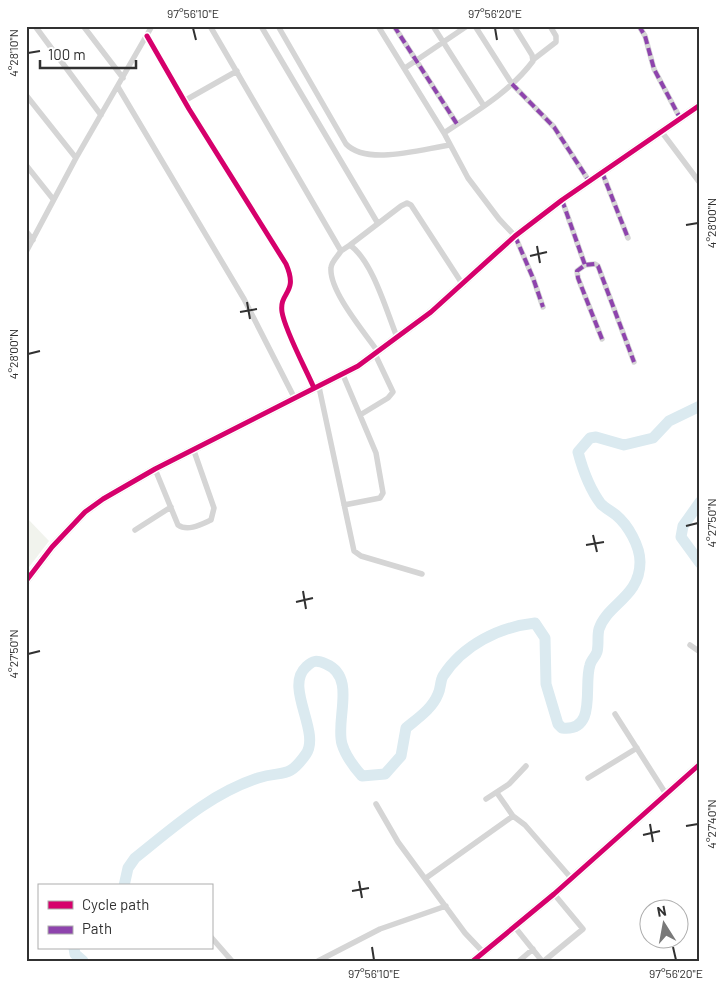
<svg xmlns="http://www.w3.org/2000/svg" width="726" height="987" font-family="Barlow,sans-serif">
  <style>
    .green { fill: #f1f3ed }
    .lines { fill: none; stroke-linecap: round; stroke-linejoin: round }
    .river { stroke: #dbeaf0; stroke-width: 11 }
    .minor { stroke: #d5d5d5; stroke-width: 5.5 }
    .tertiary { stroke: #d5d5d5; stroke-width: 8 }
    .quiet { stroke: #8e44ad; stroke-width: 4; stroke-dasharray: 8 4; stroke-linecap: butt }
    .cycleway-casing { stroke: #fff; stroke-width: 8 }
    .cycleway { stroke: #d6006c; stroke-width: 5 }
    .ticks { fill: none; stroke: #313131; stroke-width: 2 }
    .neatline { fill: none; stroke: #313131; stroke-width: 2 }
    .ticks-label { font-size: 12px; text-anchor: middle; fill: #313131 }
  </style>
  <rect width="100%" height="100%" fill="#fff"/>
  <path class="green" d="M26,517L49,541L26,571Z"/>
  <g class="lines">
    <path class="river" d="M700,502L683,526L681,537L700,563
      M124,886L128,868L135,858C174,827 210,794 258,778C283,770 288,780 306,754C321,732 284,687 306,667C313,660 317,660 326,664C357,677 335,720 342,744C346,757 353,766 362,776L385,774L401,756L406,728C418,718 432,709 438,694C441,688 440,681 443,676C463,645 499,627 535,623L545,638L546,684L558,724L562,728C598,732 583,685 590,665C591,660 596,656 597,652C599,644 597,636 599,629C607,604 640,597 640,562C640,546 628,525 616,515C611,511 605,508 601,504C589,488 583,471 578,452L590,438L596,437L624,445L653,438L669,421L700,406
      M74,948L75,954L83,961"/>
    <path class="minor" d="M35,26L101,115
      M210,26L341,251L350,245C373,262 386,310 397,337
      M261,26L377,222
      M278,26L346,144C367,166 422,149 450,145
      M378,26L444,133L468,178L499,219L515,236L533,278L543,307
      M394,26L457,124
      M433,26L484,106
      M475,26L512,84L554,127L589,181
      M639,26L645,36L654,69L680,118
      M84,27L123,78
      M147,36L189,109L286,264C299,294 279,291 282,312C285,331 306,369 314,388
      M534,59L556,42V36L550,26
      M405,68L467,26
      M118,87L244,299L295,399
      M26,95L76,158
      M184,101L237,71
      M661,131L700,183
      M444,133C475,112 510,92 533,61L532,55L514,26
      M26,165L53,199
      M602,172L628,238
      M562,200L585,265
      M26,231L33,240
      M350,245L401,206L407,203L411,205L463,285
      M341,251C338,256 331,262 331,268C329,291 365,333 378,352
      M26,252L76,158L152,26
      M602,339L578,278L577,271L585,265L595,264L598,266L634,362
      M343,375L376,453L383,493L380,498L344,505
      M319,387L354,551L361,556L422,574
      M360,415L388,398L393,392L375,354
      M155,469L178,525C188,532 202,524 211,520L214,508L194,451
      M135,530L171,507
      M690,645L700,652
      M615,714L666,794
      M588,778L637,748
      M497,793L513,816L525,825L571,878
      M486,799L509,784L526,766
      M376,804L398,842L465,933L483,952
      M426,878L513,816
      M514,926L542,961
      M211,937L232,961
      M318,961L380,929L446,906
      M519,961L533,949
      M544,961L583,929L554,894"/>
    <path class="tertiary" d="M26,581L52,547L85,512L103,499L155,469L358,366L431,312L515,236L562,200L700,105
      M473,961L554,894L700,764"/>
    <path class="quiet" d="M394,26L457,124
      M639,26L645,36L654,69L680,118
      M512,84L554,127L589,181
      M602,172L628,238
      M562,200L585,265
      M515,236L533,278L543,307
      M602,339L578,278L577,271L585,265L595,264L598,266L634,362"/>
    <defs>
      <path id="cycleway" d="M147,36L189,109L286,264C299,294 279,291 282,312C285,331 306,369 314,388
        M26,581L52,547L85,512L103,499L155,469L358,366L431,312L515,236L562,200L700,105
        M473,961L554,894L700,764"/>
    </defs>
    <use href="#cycleway" class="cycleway-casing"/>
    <use href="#cycleway" class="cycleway"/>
  </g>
  <path class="ticks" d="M193,28L196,40M495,28L497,40M28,53L40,51M686,225L698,223M537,246L540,263M530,256L547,252M247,302L250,319M240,312L257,309M28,354L40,351M686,526L698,523M593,535L597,552M586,545L604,542M303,591L306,609M296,602L313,598M28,654L40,651M650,824L653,842M686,826L698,824M643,835L660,831M359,881L362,898M352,891L369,888M372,947L374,960M673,947L676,960"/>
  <rect width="726" height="987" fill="none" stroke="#ffffff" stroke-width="55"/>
  <rect x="38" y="884" width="175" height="65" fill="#ffffff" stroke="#adadad"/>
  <rect x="48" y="901" width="25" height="8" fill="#d6006c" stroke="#adadad"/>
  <text x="82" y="910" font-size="15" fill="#313131">Cycle path</text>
  <rect x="48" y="926" width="25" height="8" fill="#8e44ad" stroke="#adadad"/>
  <text x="82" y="934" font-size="15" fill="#313131">Path</text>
  <g transform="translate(664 924) rotate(349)"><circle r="24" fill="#ffffff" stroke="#adadad"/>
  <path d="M0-4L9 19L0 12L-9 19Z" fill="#797979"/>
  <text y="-8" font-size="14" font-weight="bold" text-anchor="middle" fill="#313131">N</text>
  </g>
  <path d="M40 60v8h96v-8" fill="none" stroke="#313131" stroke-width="2.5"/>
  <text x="48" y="60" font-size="15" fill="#313131" stroke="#ffffff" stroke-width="4" paint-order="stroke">100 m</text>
  <rect x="28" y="28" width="670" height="932" class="neatline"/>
  <g class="ticks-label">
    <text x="193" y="18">97°56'10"E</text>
    <text x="495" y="18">97°56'20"E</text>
    <text transform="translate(14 53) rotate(-90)" y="4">4°28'10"N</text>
    <text transform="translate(712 223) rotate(-90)" y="4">4°28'00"N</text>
    <text transform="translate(14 354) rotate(-90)" y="4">4°28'00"N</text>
    <text transform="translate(712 523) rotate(-90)" y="4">4°27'50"N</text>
    <text transform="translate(14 654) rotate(-90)" y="4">4°27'50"N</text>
    <text transform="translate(712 824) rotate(-90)" y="4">4°27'40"N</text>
    <text x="374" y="978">97°56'10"E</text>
    <text x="676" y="978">97°56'20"E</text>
  </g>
</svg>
